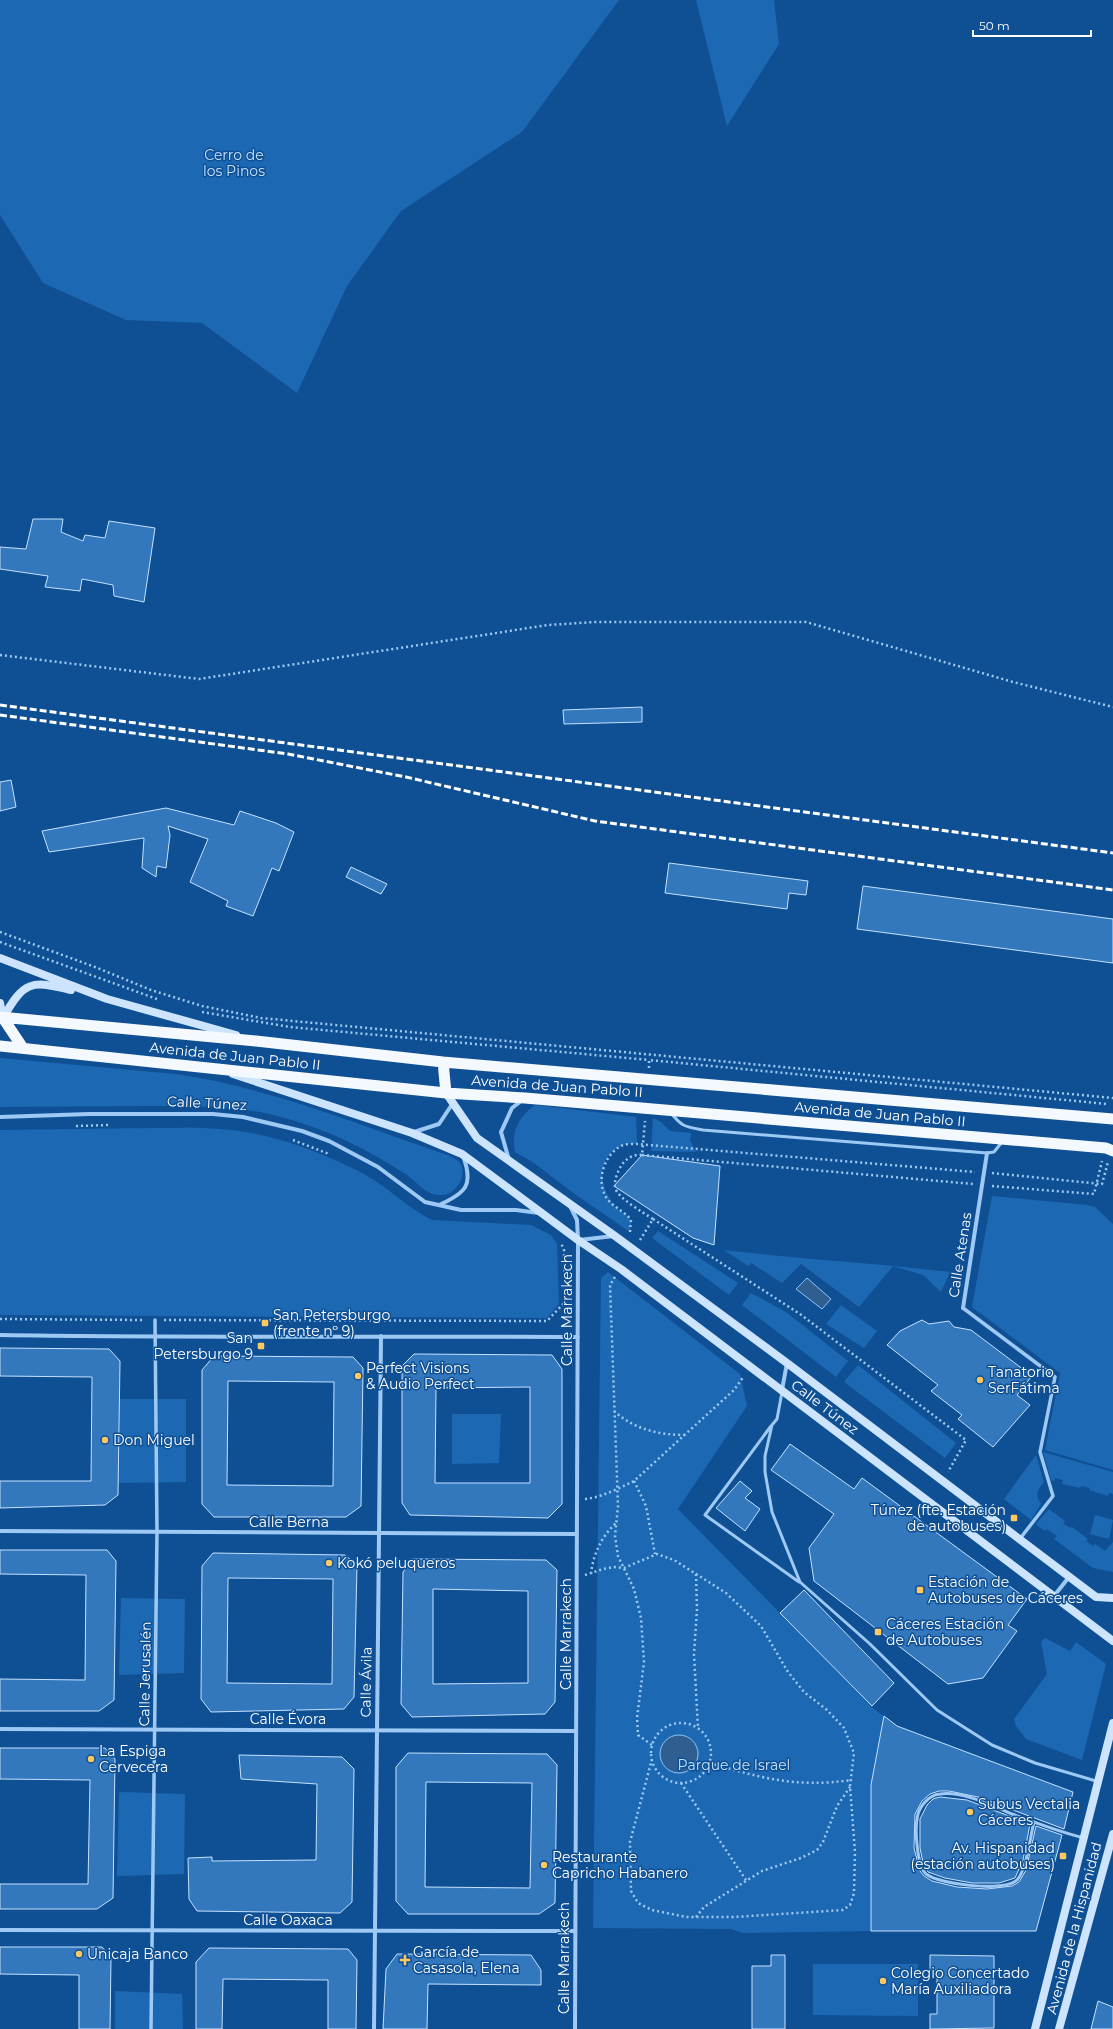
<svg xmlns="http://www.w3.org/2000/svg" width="1113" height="2029" font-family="Montserrat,sans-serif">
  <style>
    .green { fill: #1d68b3 }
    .water { fill: #2f5f91; stroke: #8ec5f8 }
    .building { fill: #3377bc; stroke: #c5e2fe; fill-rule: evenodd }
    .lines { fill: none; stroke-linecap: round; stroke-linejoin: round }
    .path { stroke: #9dc9f4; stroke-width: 2.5; stroke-dasharray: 2 3; stroke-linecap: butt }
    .service { stroke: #9dc9f4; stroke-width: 3 }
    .pedestrian { stroke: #9dc9f4; stroke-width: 3.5 }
    .minor { stroke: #9dc9f4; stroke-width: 4 }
    .secondary { stroke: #cce4fd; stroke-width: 8 }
    .trunk { stroke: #f4f9ff; stroke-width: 11 }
    .rail { stroke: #fff; stroke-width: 3; stroke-dasharray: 7 3; stroke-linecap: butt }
    .poi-dot { fill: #ffc960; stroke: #0f5095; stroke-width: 1.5 }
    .labels { text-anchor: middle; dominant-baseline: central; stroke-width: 3; stroke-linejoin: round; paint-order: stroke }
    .park-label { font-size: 14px; fill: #c5e2fe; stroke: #0f5095 }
    .street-label { font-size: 14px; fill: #fff; stroke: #0f5095 }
    .poi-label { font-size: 14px; fill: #fff; stroke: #0f5095; text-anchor: start }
  </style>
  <rect width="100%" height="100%" fill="#0f5095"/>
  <path class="green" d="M0,0H619L522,132L401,211L347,286L297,393L202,323L126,320L43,283L0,215Z
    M696,0H774L779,44L727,126Z
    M0,1058L176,1074C271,1088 360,1125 450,1156C453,1158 458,1160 460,1163C468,1176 456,1194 442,1195C427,1196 419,1184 407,1175C367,1149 325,1128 278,1116C235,1105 190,1106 145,1106C97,1106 49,1107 0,1107Z
    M535,1105L636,1117L637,1144C632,1144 626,1144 621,1146C595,1159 599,1187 615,1206C620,1211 627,1214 631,1220L630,1232L572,1192L534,1163L515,1152C511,1132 518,1117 535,1105Z
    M653,1118L661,1122L670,1131L691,1133L690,1140L696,1152L651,1151Z
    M155,1128C176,1128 198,1127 219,1129C270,1132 319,1151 364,1174C388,1187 407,1208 432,1220L531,1225L551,1235L557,1244L559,1304L547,1318L0,1315V1130Z
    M992,1196L1087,1205L1095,1207L1113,1224V1470L1045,1450L1060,1373L972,1307Z
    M658,1231L738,1283L729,1295L652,1238Z
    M724,1250C799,1259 875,1263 950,1272L941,1292L923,1275L893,1266L859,1307L801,1264L782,1283L751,1263L748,1266Z
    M608,1272L740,1374L747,1406L678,1509L875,1710L884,1716L871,1785V1931L743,1933L731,1929L593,1928L601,1278Z
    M751,1293L786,1312L848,1361L836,1377L742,1305Z
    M841,1305L877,1331L864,1348L826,1324Z
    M858,1365L956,1443L945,1458L844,1382Z
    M120,1399H186V1482L119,1483Z
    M452,1414H501L499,1463L452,1464Z
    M1043,1452L1113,1472V1494L1109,1493L1108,1496L1089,1490L1090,1488L1081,1486L1080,1488L1062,1484L1063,1480L1055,1478L1054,1481L1051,1480Z
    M1036,1455L1044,1482C1037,1490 1035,1495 1041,1504L1031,1520L1004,1499Z
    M1049,1509L1065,1521L1063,1523L1070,1528L1072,1527L1088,1539L1086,1541L1093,1546L1095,1544L1105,1551L1113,1542V1572L1093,1568L1054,1539L1057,1536L1047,1529L1045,1531L1036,1524Z
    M1095,1515L1113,1520L1109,1539L1090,1534Z
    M121,1598L185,1599L184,1673L119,1675Z
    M1045,1638L1070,1651L1076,1642L1106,1664L1082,1760L1026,1739L1016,1726L1014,1719L1047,1674L1041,1642Z
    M119,1792L185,1794L184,1874L117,1876Z
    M813,1964H918V2016L813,2015Z
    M115,1991L182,1994L183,2029H115Z"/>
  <path class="water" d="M807,1278L831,1299L822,1309L796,1289Z
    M660 1754a19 19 0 1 1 38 0a19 19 0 1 1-38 0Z"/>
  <path class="building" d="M33,519H63L61,532L83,541L85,535L105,538L109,521L155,528L144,602L114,596L113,585L82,579L80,591L45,587L48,576L0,569V547L26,549Z
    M642,707V722L564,724L563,710Z
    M11,780L16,807L0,811V782Z
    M166,808L234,825L240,811L276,823L294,832L279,871L272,868L253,916L226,906L228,901L190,882L208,839L168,826L170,835L166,868L157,866L156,877L142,868L144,838L49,852L42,831Z
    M669,863L808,881L806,895L789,893L787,909L665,893Z
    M351,867L387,884L381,894L346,877Z
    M863,886L1113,919V963L857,929Z
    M642,1155L720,1166L714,1245L693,1238L614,1186Z
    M922,1320L929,1324L949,1321L954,1327L971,1330L1032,1376L1017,1395L1030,1405L993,1447L958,1419L962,1415L931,1391L938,1385L887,1345L900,1331Z
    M0,1348L109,1349L120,1361L118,1495L105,1505L0,1508V1481H91L92,1377L0,1376Z
    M414,1354L552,1355L562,1369V1504L548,1518L410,1515L402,1503V1366ZM530,1387V1483H435L436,1388Z
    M214,1356L353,1357L363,1368L361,1506L346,1517H214L202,1504V1370ZM228,1381L334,1382L333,1486L227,1485Z
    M790,1444L854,1489L862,1478L1027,1599L1008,1625L1017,1631L983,1678L948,1684L814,1581L809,1548L834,1514L771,1470Z
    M740,1481L752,1491L745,1498L760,1509L745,1531L716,1508Z
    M0,1550H107L116,1561L114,1700L99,1711H0V1679L85,1680L86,1575L0,1574Z
    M213,1553L345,1555L357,1565L354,1697L344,1709L211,1712L201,1699L202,1566ZM228,1578L333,1579L332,1684L227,1683Z
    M413,1559L546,1560L557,1570L555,1702L545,1714L412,1717L401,1704L403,1572ZM433,1589L528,1591V1683L433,1684Z
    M804,1590L894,1683L872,1706L780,1613Z
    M884,1716L897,1726L1073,1792L1064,1829L978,1797L949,1791H939L930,1794L922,1801L915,1814L914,1848L920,1871L924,1876L932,1881L957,1887L987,1889L1012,1886L1019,1882L1026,1870L1036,1826L1062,1835L1036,1931H871V1785Z
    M0,1748H105L115,1759L113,1898L97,1909H0V1884H88L90,1780L0,1779Z
    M408,1753L547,1754L557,1765L555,1903L539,1914H408L396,1901V1767ZM426,1782L532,1783L530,1888L425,1887Z
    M239,1755L342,1757L354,1769L352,1902L340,1913L197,1911L189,1899L188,1858L212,1857V1861L316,1860L317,1784L241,1779Z
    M940,1797L967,1800L1030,1824L1023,1860L1015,1878L999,1883H972L945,1878L928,1872L923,1863L920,1848V1819L927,1805L933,1799Z
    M0,1947H102L111,1958L110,2029H79V1975L0,1974Z
    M209,1948L348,1949L357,1960L356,2029H328V1980L223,1979L222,2029H196V1962Z
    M397,1954L531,1955L541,1970V1985L428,1984L427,2029H383L386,1969Z
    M771,1955H785V2029H752V1966H771Z
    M930,1955L994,1956V2028L930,2029V2014H937V1970H930Z
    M1098,2001L1113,2007V2029H1091Z"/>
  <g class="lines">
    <path class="path" d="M0,655L199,679L548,625L595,622H806L1013,682L1113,707
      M0,932L95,967L151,990L202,1006L261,1018L1113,1098
      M0,942L157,999
      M202,1012L290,1027L649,1060
      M649,1068V1060L1107,1104
      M76,1126L109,1125
      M293,1140L329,1154
      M642,1155L973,1184
      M992,1173L1102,1184L1108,1162
      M992,1186L1094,1194L1102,1161
      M653,1219L800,1314L966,1440L948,1472
      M630,1232L631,1220C625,1211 612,1207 606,1197C596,1180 604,1155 621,1146C625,1144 632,1144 637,1144L975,1172
      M640,1240L653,1219C644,1213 616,1197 615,1187C614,1180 618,1171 621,1166C626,1158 634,1154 642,1155L645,1121
      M615,1277L610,1285L618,1506L615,1536L618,1556L634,1589L641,1618L644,1662L637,1718L638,1735L652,1745
      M0,1319L145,1320
      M164,1320L547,1321L565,1302L564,1250L561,1243
      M614,1411C634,1429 658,1435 685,1435
      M634,1481L646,1506L655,1554
      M585,1499C603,1497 619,1488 634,1481L734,1390L744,1376
      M591,1574C593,1555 601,1537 616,1523
      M696,1574L697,1609L694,1654L698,1728
      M585,1575L603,1569L614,1567L624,1568L657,1554L674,1560L726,1593L761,1626L788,1672L804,1692L827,1710L844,1728L854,1753L850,1786L855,1852L854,1893L850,1905L843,1910L734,1917H686L652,1910L638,1903L631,1891L630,1842L652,1759
      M651 1753a30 30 0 1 1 60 0a30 30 0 1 1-60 0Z
      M709,1763C762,1778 795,1788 852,1780
      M681,1783L746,1880
      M696,1917L704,1907L762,1871L801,1858L817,1850L823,1842L837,1806L850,1787"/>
    <path class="service" d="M671,1113C682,1127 686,1127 703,1130L987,1153L994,1152L1002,1142
      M782,1392L777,1419L772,1425L765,1456V1472L772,1512L800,1582L870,1644L937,1710L992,1745L1035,1763L1096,1781
      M771,1426L705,1515L799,1582
      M1034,1822C1030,1837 1027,1869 1017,1880C1005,1892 940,1885 926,1874C917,1866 915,1831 917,1819C918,1808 928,1795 940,1794C964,1791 990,1805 1012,1814C1036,1823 1059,1832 1084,1838"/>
    <path class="pedestrian" d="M963,1308L1055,1377L1040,1452L1053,1496L1019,1540
      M151,2029L157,1532L155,1320"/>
    <path class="minor" d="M0,1117L89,1114H213L243,1117L302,1131L329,1141L378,1167L425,1202L461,1210H516L539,1213
      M414,1132L439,1124L453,1103
      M509,1160L501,1132L512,1108L521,1101
      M439,1205C466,1193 474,1185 463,1156
      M570,1206L577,1220L578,1240L575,2029
      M579,1240L614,1236
      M963,1308L987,1153
      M0,1335C193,1338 385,1336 578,1337
      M782,1390L787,1363
      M0,1531L577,1534
      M1054,1596L1069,1577
      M0,1729L576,1731
      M0,1930L575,1931
      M374,2029L381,1336"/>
    <path class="secondary" d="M0,958L107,999L236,1035
      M0,1003L3,1018
      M3,1018C24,981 31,980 71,990
      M233,1074L412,1133L462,1154L578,1240L621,1269L1113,1641
      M446,1093L477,1138L615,1236L787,1363L1096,1597L1113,1598
      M1035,2029L1113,1723
      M1059,2029L1113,1834"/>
    <path class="trunk" d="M0,1017L256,1041L443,1062L1113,1119
      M3,1018L23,1048
      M0,1046L446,1093L525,1098L1106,1148L1113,1151
      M443,1062L446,1093"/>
    <path class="rail" d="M0,705L1113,853
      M0,715L288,754L406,777L595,821L1113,890"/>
  </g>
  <g class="poi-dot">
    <rect x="261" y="1319" width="8" height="8" rx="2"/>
    <rect x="257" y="1342" width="8" height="8" rx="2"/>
    <circle cx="358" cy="1376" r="4"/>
    <circle cx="980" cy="1380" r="4"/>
    <circle cx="105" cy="1440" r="4"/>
    <rect x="1010" y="1514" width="8" height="8" rx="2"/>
    <circle cx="329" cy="1563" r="4"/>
    <rect x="916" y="1586" width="8" height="8" rx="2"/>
    <rect x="874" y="1628" width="8" height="8" rx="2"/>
    <circle cx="91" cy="1759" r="4"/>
    <circle cx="970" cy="1812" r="4"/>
    <rect x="1059" y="1852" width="8" height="8" rx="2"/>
    <circle cx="544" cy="1865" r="4"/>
    <circle cx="79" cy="1954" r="4"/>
    <path d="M403 1954h4v4h4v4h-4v4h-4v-4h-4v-4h4z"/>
    <circle cx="883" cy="1981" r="4"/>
  </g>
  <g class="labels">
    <g class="park-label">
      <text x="234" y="155">Cerro de<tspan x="234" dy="16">los Pinos</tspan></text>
      <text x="734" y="1765">Parque de Israel</text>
    </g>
    <g class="street-label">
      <text transform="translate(235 1056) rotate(6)">Avenida de Juan Pablo II</text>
      <text transform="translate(557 1086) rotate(4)">Avenida de Juan Pablo II</text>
      <text transform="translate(207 1103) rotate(3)">Calle Túnez</text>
      <text transform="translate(880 1114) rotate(5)">Avenida de Juan Pablo II</text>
      <text transform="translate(960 1255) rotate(-81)">Calle Atenas</text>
      <text transform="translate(567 1310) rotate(-90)">Calle Marrakech</text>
      <text transform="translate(825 1407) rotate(37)">Calle Túnez</text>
      <text x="289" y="1522">Calle Berna</text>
      <text transform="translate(566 1634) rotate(-90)">Calle Marrakech</text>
      <text transform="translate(145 1674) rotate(-89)">Calle Jerusalén</text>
      <text transform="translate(366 1682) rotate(-89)">Calle Ávila</text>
      <text x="288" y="1719">Calle Évora</text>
      <text x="288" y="1920">Calle Oaxaca</text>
      <text transform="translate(1074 1928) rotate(-75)">Avenida de la Hispanidad</text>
      <text transform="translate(564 1958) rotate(-90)">Calle Marrakech</text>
    </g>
    <g class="poi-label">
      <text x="273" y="1315">San Petersburgo<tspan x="273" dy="16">(frente nº 9)</tspan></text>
      <text x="253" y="1338" text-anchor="end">San<tspan x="253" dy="16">Petersburgo 9</tspan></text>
      <text x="366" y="1368">Perfect Visions<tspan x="366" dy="16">&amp; Audio Perfect</tspan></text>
      <text x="988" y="1372">Tanatorio<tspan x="988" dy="16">SerFátima</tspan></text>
      <text x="113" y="1440">Don Miguel</text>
      <text x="1006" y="1510" text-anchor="end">Túnez (fte. Estación<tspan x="1006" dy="16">de autobuses)</tspan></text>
      <text x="337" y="1563">Kokó peluqueros</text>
      <text x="928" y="1582">Estación de<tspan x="928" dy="16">Autobuses de Cáceres</tspan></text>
      <text x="886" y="1624">Cáceres Estación<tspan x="886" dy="16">de Autobuses</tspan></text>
      <text x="99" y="1751">La Espiga<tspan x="99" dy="16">Cervecera</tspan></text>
      <text x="978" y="1804">Subus Vectalia<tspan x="978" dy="16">Cáceres</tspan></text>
      <text x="1055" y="1848" text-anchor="end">Av. Hispanidad<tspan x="1055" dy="16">(estación autobuses)</tspan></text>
      <text x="552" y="1857">Restaurante<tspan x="552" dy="16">Capricho Habanero</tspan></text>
      <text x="413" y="1952">García de<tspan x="413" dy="16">Casasola, Elena</tspan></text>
      <text x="87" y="1954">Unicaja Banco</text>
      <text x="891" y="1973">Colegio Concertado<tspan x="891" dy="16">María Auxiliadora</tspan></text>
    </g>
  </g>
  <path d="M973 30v6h118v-6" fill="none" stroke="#ffffff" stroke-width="2"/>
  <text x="979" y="30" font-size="12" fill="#ffffff" stroke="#0f5095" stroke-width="3" paint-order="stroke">50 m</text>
</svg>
